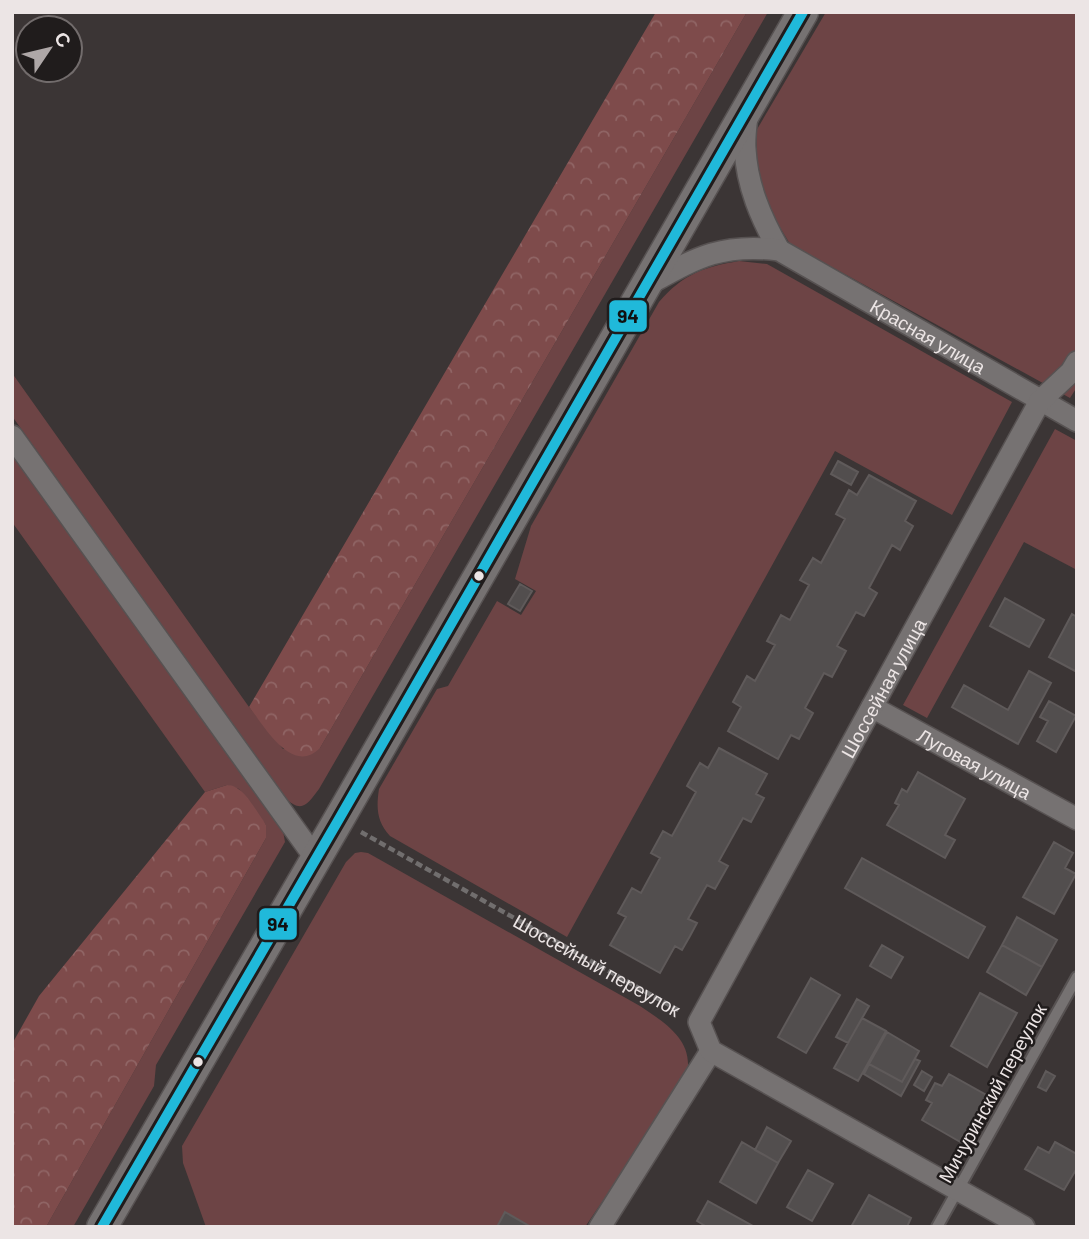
<svg xmlns="http://www.w3.org/2000/svg" width="1089" height="1239" font-family="Barlow,sans-serif">
  <style>
    .grass { fill: #6d4445 }
    .forest { fill: url(#forest-crowns) }
    .building { fill: #524e4e; stroke: #5f5a5a; stroke-width: 2 }
    .lines { fill: none; stroke-linecap: round; stroke-linejoin: round }
    .lane-casing { stroke: #575252; stroke-width: 14 }
    .street-casing { stroke: #575252; stroke-width: 24 }
    .secondary-casing { stroke: #575252; stroke-width: 33 }
    .path { stroke: #716e6e; stroke-width: 4.5; stroke-dasharray: 7 3.5; stroke-linecap: butt }
    .lane { stroke: #767272; stroke-width: 10 }
    .street { stroke: #767272; stroke-width: 21 }
    .secondary { stroke: #767272; stroke-width: 30 }
    .bus-1-casing { stroke: #201c1c; stroke-width: 16 }
    .bus-1 { stroke: #20b9da; stroke-width: 10 }
    .bus-dot { fill: #ece5e5; stroke: #201c1c; stroke-width: 2.5 }
    .labels { text-anchor: middle; dominant-baseline: central; stroke-width: 5; stroke-linejoin: round; paint-order: stroke }
    .street-label { font-size: 19px; fill: #ece5e5; stroke: #201c1c }
    .line-badge { stroke: #201c1c; stroke-width: 2.5 }
    .pale-badge-label { font-size: 19px; text-anchor: middle; font-weight: bold; fill: #111 }
  </style>
  <defs>
    <pattern id="forest-crowns" width="20" height="18" patternUnits="userSpaceOnUse" patternTransform="scale(1.75)"><rect width="20" height="18" fill="#7e4b4b"/><path d="M2 6a3 3 0 1 1 6 0M12 15a3 3 0 1 1 6 0" fill="none" stroke="#906565"/></pattern>
  </defs>
  <rect width="100%" height="100%" fill="#3b3535"/>
  <path class="grass" d="M747,12H768L319,789C307,805 302,814 284,797L12,416V373L249,707L283,749L320,748Z
    M826,12H1077V387L1070,398L790,244L773,216L763,188L757,160L756,131Z
    M739,261L767,264L1012,402L952,515L835,451L567,937L390,836C377,822 376,808 379,789L437,689L448,686L497,601L521,615L536,591L515,579L531,526L659,302C683,274 704,267 739,261Z
    M1055,429L1077,441V570L1024,542L927,718L903,705Z
    M12,452L272,814L283,831L285,842L156,1065L154,1086L73,1227H46L266,838V825L239,789L227,785L205,792L12,522Z
    M361,852L368,853L640,1006C667,1024 696,1042 686,1078L585,1227H206L183,1163L182,1146L346,862L355,853Z"/>
  <path class="forest" d="M656,12H747L320,748C292,776 265,727 249,707Z
    M227,785C243,785 254,808 263,820L266,825V838L46,1227H12V1044L39,996L205,792Z"/>
  <path class="building" d="M838,461L858,472L851,485L831,474Z
    M869,475L916,501L905,521L913,526L900,550L892,545L869,588L877,593L864,616L856,612L837,646L846,651L832,677L824,673L805,708L813,713L799,739L791,735L778,759L728,731L741,707L733,702L747,676L755,681L775,645L767,641L781,615L790,620L809,585L800,580L813,558L821,563L845,519L836,514L849,490L857,495Z
    M520,584L532,591L520,611L508,604Z
    M1005,598L1044,620L1029,647L990,626Z
    M1072,614L1077,617V672L1049,657Z
    M1029,671L1051,683L1018,744L952,707L964,685L1008,710Z
    M1049,701L1076,716L1056,752L1037,741L1048,721L1040,717Z
    M719,748L767,774L756,794L764,798L751,822L743,818L719,861L728,866L715,889L707,885L688,919L697,923L690,936L682,950L675,946L660,973L610,945L626,917L618,913L632,888L641,893L660,858L651,853L663,831L672,836L696,792L687,786L693,775L700,763L708,768Z
    M918,772L965,799L945,835L955,840L945,858L887,825L899,805L895,803L902,789L907,792Z
    M1054,842L1073,853L1065,868L1076,874L1054,914L1023,897Z
    M862,858L985,927L968,958L845,888Z
    M1017,917L1057,940L1042,967L1002,945Z
    M882,945L903,957L891,978L870,966Z
    M1002,945L1042,967L1026,995L987,972Z
    M811,978L840,995L806,1053L778,1037Z
    M980,993L1017,1013L987,1067L951,1046Z
    M857,999L869,1006L848,1043L836,1037Z
    M862,1018L886,1031L858,1081L834,1068Z
    M887,1032L919,1051L902,1082L869,1064Z
    M915,1059L920,1061L901,1096L864,1074L869,1064L902,1082Z
    M922,1071L932,1077L924,1091L914,1085Z
    M1046,1071L1055,1076L1046,1091L1038,1087Z
    M949,1074L988,1096L962,1143L922,1120L932,1103L926,1100L935,1083L942,1086Z
    M767,1127L791,1141L778,1163L755,1150Z
    M742,1142L778,1163L756,1203L720,1182Z
    M1055,1142L1077,1154V1168L1064,1190L1025,1169L1038,1147L1049,1153Z
    M808,1170L833,1184L812,1221L787,1207Z
    M869,1195L911,1218L907,1227H851Z
    M708,1201L755,1227H707L697,1221Z
    M505,1212L531,1227H497Z"/>
  <g class="lines">
    <defs>
      <path id="lane" d="M937,1227L1077,977"/>
      <g id="street">
        <path d="M747,115C746,126 744,138 745,149C747,186 761,218 779,250"/>
        <path id="s2" d="M647,285C696,258 720,243 779,250L1077,421"/>
        <path d="M12,436L316,859"/>
        <path id="s3" d="M872,707L1077,819"/>
        <path d="M600,1227L711,1051"/>
        <path id="s4" d="M1024,1227L711,1051L699,1022L1040,401L1071,372L1077,362"/>
      </g>
      <path id="secondary" d="M102,1227L339,819L803,12"/>
    </defs>
    <use href="#lane" class="lane-casing"/>
    <use href="#street" class="street-casing"/>
    <use href="#secondary" class="secondary-casing"/>
    <path class="path" id="s1" d="M361,832L680,1011"/>
    <use href="#lane" class="lane"/>
    <use href="#street" class="street"/>
    <use href="#secondary" class="secondary"/>
    <defs>
      <path id="bus-1" d="M102,1227L339,819L803,12"/>
    </defs>
    <use href="#bus-1" class="bus-1-casing"/>
    <use href="#bus-1" class="bus-1"/>
  </g>
  <g class="bus-dot">
    <circle cx="479" cy="576" r="6"/>
    <circle cx="198" cy="1062" r="6"/>
  </g>
  <g class="labels">
    <g class="street-label">
      <text stroke="none"><textPath href="#s2" startOffset="312">Красная улица</textPath></text>
      <text stroke="none"><textPath href="#s4" startOffset="772">Шоссейная улица</textPath></text>
      <text stroke="none"><textPath href="#s3" startOffset="117">Луговая улица</textPath></text>
      <text stroke="none"><textPath href="#s1" startOffset="271">Шоссейный переулок</textPath></text>
      <text transform="translate(992 1093) rotate(-61)">Мичуринский переулок</text>
    </g>
  </g>
  <g class="line-badge">
    <rect x="608" y="299" width="40" height="34" rx="7" fill="#20b9da"/>
    <rect x="258" y="907" width="40" height="34" rx="7" fill="#20b9da"/>
  </g>
  <g class="pale-badge-label">
    <text x="628" y="323">94</text>
    <text x="278" y="931">94</text>
  </g>
  <rect width="1089" height="1239" fill="none" stroke="#ece5e5" stroke-width="28"/>
  <g transform="translate(49 49) rotate(55)"><circle r="33" fill="#201c1c" stroke="#726c6c" stroke-width="2"/>
  <path d="M0-5L12 26L0 18L-12 26Z" fill="#aea7a7"/>
  <text y="-10" font-size="19" font-weight="bold" text-anchor="middle" fill="#ece5e5">С</text>
  </g>
</svg>
